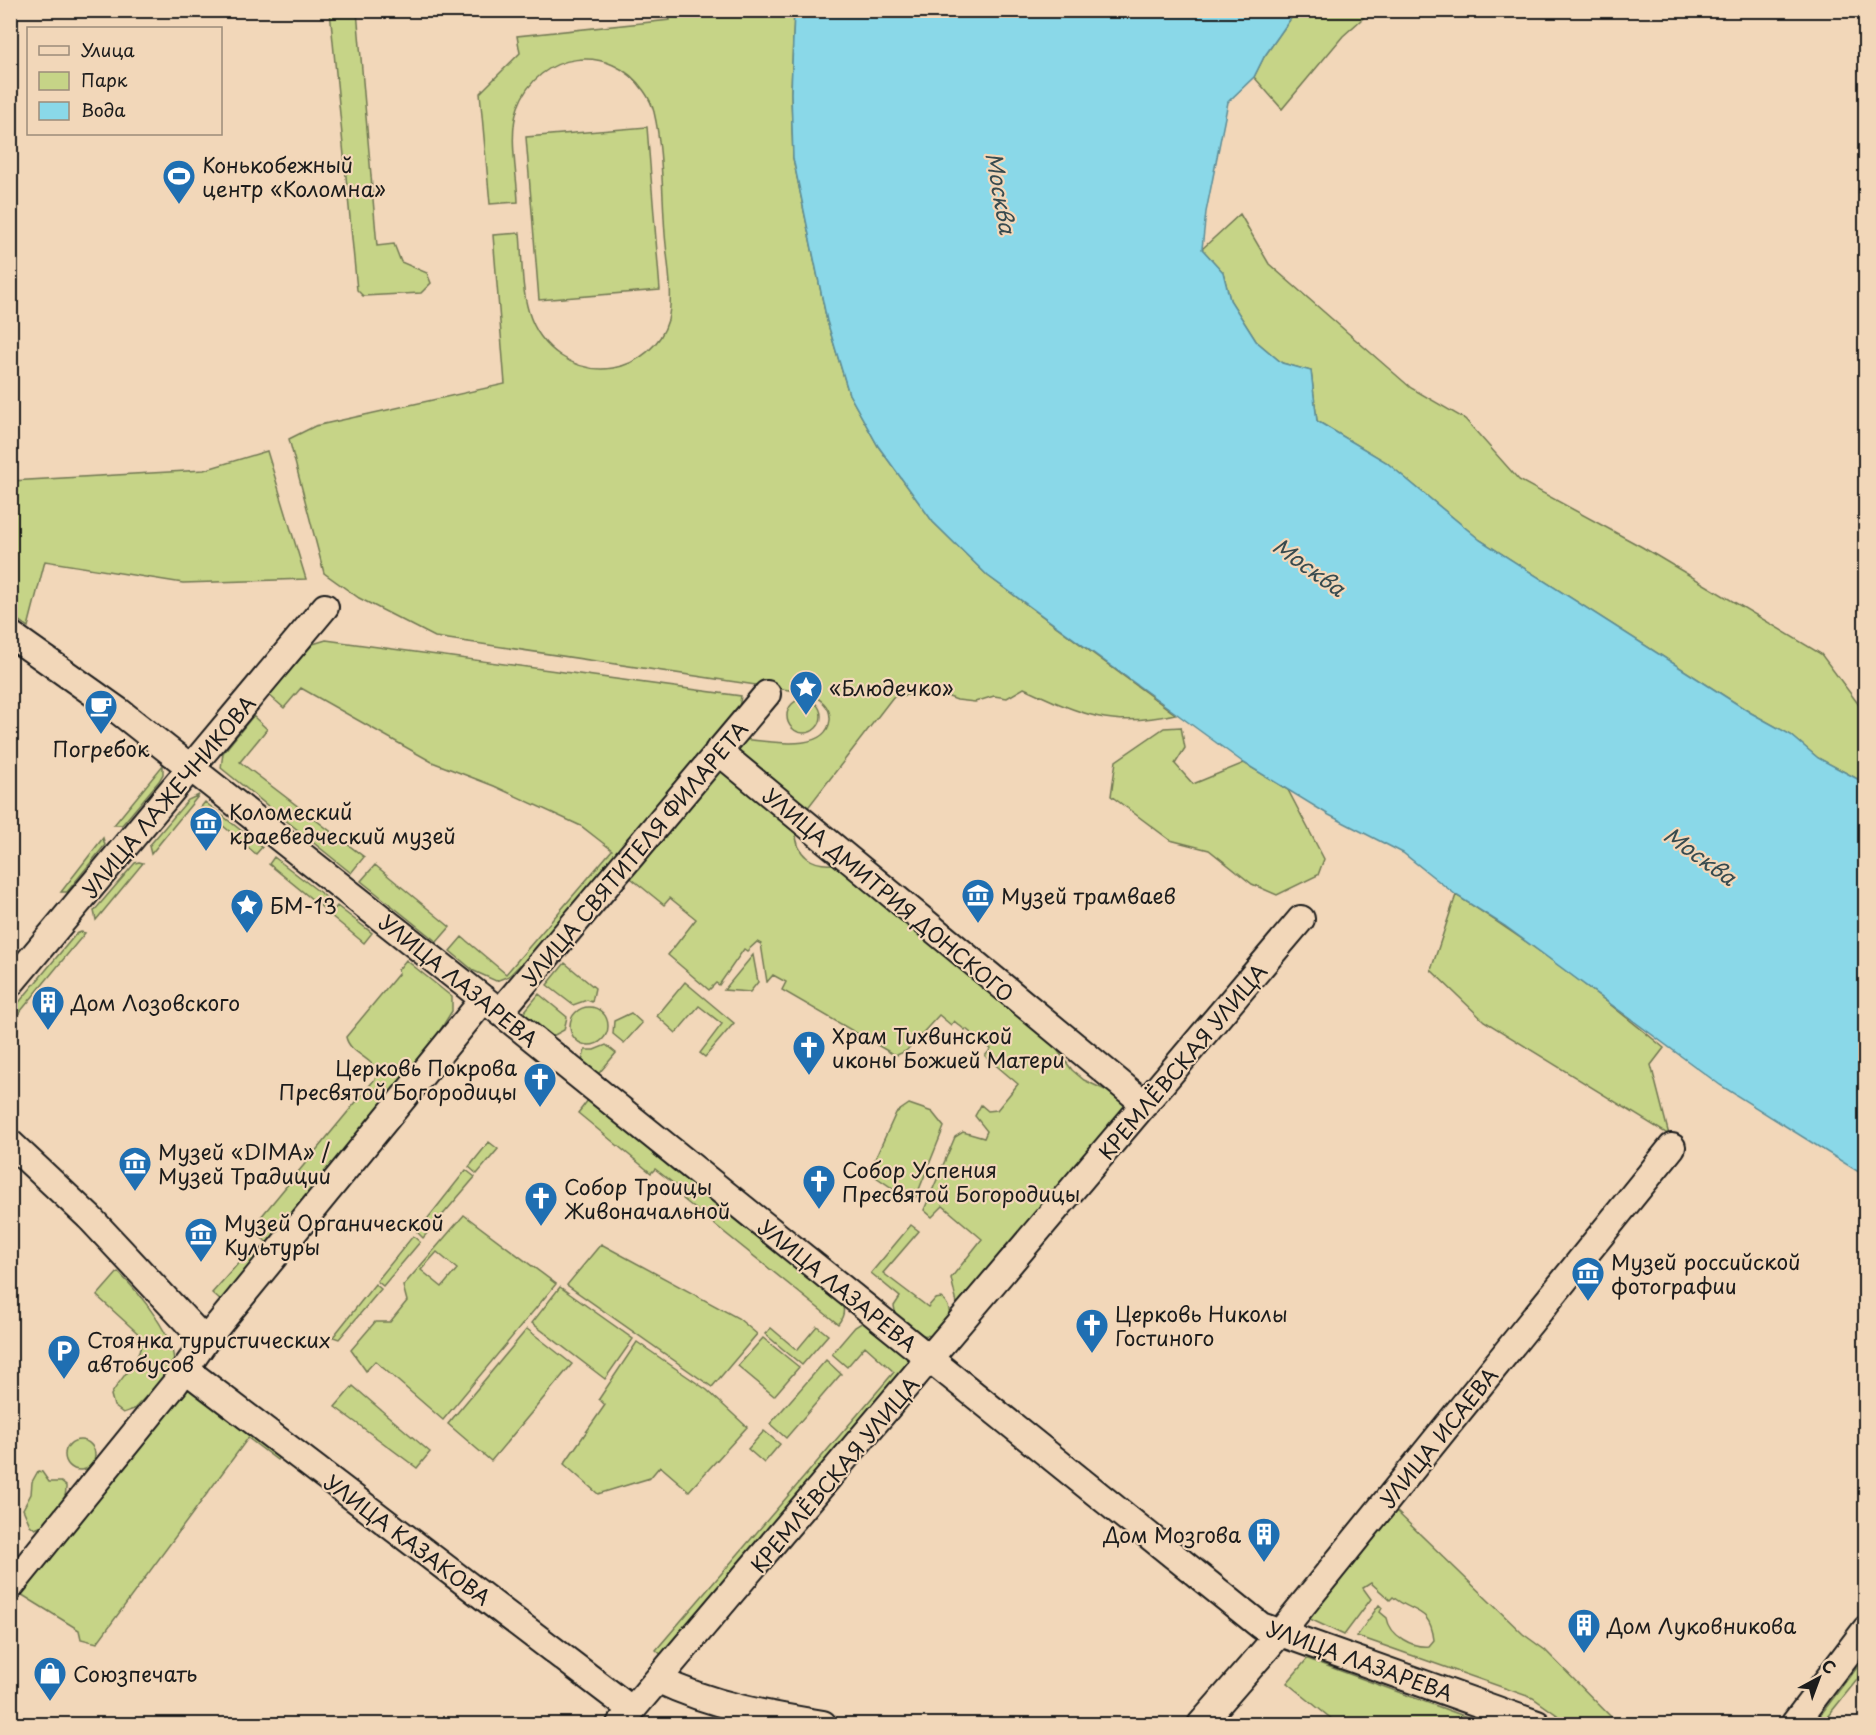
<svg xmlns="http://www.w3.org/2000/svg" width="1876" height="1735" font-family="'Playpen Sans',sans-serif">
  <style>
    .green { fill: #c6d487; stroke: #717852; stroke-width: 1.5; fill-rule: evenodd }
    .water { fill: #8ad8e8; stroke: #5e8d96; stroke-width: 1.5 }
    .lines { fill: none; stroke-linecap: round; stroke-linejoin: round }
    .minor-casing { stroke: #1c1c1c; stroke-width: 30 }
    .minor { stroke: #f2d7b9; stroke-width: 26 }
    .labels { text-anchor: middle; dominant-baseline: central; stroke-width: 4.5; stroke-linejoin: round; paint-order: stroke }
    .poi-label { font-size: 21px; fill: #1c1c1c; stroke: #f2d7b9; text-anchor: start }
    .street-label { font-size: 21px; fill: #1c1c1c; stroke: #f2d7b9 }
    .water-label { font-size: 22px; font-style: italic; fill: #384b4f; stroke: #f2d7b9 }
  </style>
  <rect width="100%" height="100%" fill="#f2d7b9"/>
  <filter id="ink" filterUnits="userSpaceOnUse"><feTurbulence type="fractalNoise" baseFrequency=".0167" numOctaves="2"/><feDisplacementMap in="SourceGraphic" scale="12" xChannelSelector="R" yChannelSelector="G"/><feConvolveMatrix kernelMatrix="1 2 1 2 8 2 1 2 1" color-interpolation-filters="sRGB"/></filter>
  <g filter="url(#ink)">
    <path class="green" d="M330,11H357L377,246L394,244L401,262L427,273L431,283L421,293L363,296L357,290Z
      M668,11H794L791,93L793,158L827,321L849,394L878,446L933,522L988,576L1175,714C1112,729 1080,714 1024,688L1007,698L994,696L975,702L957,700L933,691L893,697L803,814L735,755L740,739C764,740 826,755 830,720C831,706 820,699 809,693L435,637L359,598L324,573L289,439L315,426L505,384L493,235L520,233C524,279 518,327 561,356C577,367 594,371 613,368C638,364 661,345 668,320C674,294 667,261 665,234C662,194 663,150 654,112C652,104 649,98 644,91C611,42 538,51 518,107C508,136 517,172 518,202L490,204L480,93L520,53L517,36L670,20Z
      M1296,11H1371L1343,36L1282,109L1254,77L1264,57Z
      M647,127L660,290L539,300L526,137Z
      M1240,214L1269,264L1411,388L1465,419L1519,480L1642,547L1821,654L1865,713V783L1818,758L1791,735L1751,713L1480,540L1386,462L1317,421L1311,371L1282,363L1256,341L1230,300L1223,272L1202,249Z
      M267,451L306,579L183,583L45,561L28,627L11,615V481L204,470Z
      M326,640L741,696L738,714L526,966L522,963L509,976L496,981L474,971L450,951L462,937L506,974L612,850L581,826L494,786L432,762L301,688L284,708L269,695L313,644Z
      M787 716a17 17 0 1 1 34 0a17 17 0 1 1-34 0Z
      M253,716L267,729L240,762L364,857L351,873L221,768L223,753Z
      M1181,727L1185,748L1175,764L1193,784L1244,763L1288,790L1324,859L1318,875L1277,895L1252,884L1209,850L1170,840L1111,796L1116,761L1164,728Z
      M163,765V774L159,781L122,825H114Z
      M718,767L796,827C794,856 813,868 840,863L1016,1009L1055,1047L1072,1070L1084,1080L1118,1096L1124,1105V1115L958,1308L951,1278L982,1239L943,1206L932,1217L924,1210L955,1137L963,1132L984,1138L987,1131L975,1116L981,1105L988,1111L997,1110L1018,1084L985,1056L991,1049L966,1029L965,1030L954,1021L951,1025L939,1015L906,1051L897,1055L891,1053L782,990L786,982L773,975L767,982L761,944L757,942L747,951L744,949L719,985L716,983L709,990L668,955L696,919L670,898L664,905L627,875Z
      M199,795L151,854L149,846L188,800Z
      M205,802L262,847L256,854L201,807Z
      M103,838L105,845L67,892H61Z
      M274,857L331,901L324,909L269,864Z
      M139,862L143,863L96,920L94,911L135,863Z
      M375,865L450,927L437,942L361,881Z
      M1456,895C1529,941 1598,993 1664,1048L1651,1065L1669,1135L1484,1021L1431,970Z
      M337,906L372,933L364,943L330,915Z
      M81,932L85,933L11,1023V1012L76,934Z
      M753,955L758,982L750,992L724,990Z
      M406,960L452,997V1011L436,1037L269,1244L251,1229L375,1079L378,1073C373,1058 349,1053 346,1037L399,973L398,970Z
      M565,963L595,988L592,1002L587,1000L573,1005L547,985Z
      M685,982L734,1023L705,1057L700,1053L722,1024L699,1006L676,1033L657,1016Z
      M539,994L567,1017L564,1030L547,1039L520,1017Z
      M570 1026a19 19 0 1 1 38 0a19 19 0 1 1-38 0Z
      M631,1013L642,1023L624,1043L613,1034L614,1021Z
      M606,1045L616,1053L595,1078L581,1065L585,1050H594Z
      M588,1100L837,1296C845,1306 846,1314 838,1324L683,1199L687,1194L655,1169L651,1173L578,1113Z
      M909,1104L932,1112L944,1127L916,1197L907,1198L873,1175L871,1168L896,1113Z
      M489,1142L498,1149L477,1174L469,1167Z
      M466,1170L475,1177L423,1238L417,1232Z
      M464,1215L556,1284L443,1420L375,1361L366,1371L351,1350L375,1322H390L407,1301L403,1286ZM437,1252L457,1269L442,1287L421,1270Z
      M911,1225L919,1231L883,1273L928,1307L935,1299L941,1298C950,1304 950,1312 949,1322L935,1336L920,1335L896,1316L894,1306L900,1297L871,1273Z
      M413,1236L420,1242L383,1286L377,1281Z
      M601,1244L738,1318L757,1334L712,1387L567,1285Z
      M251,1249L255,1260L222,1302L212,1293Z
      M118,1272C137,1290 180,1341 173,1368L134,1409L123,1413L114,1406L111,1395C122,1375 142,1360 142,1337L97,1296Z
      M375,1284L381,1289L339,1339L333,1337Z
      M560,1287L633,1339L605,1379L532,1323Z
      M863,1322L872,1325L909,1358L910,1362L665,1658L656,1650L894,1372L865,1346L847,1367L832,1354L855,1327Z
      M817,1326L828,1335L802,1365L765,1334L771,1328L797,1350Z
      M527,1329L572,1364L491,1461L448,1424Z
      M763,1338L799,1367L774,1396L738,1366Z
      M637,1342L707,1390L747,1427L689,1491L660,1466L650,1478L598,1494L564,1464L605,1405L599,1399Z
      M826,1360L841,1374L786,1438L770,1424Z
      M353,1386L430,1452L417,1468L335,1407Z
      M187,1388L281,1455L277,1460L248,1438L97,1643L81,1639L79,1630L19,1593Z
      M764,1431L780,1444L764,1463L748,1449Z
      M65 1455a15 15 0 1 1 30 0a15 15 0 1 1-30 0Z
      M38,1471L42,1472L49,1482H61L66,1486C67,1503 50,1524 35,1529L30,1525L23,1509L31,1494L32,1482Z
      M1391,1506L1523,1634L1545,1650L1618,1724H1570L1533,1698L1357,1636L1379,1605L1382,1608L1380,1612L1387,1618C1390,1636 1413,1648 1429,1646L1434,1640C1430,1606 1413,1614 1393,1597L1390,1600L1371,1583L1363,1588L1371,1599L1344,1635L1310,1619L1308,1610Z
      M1865,1656V1670L1828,1716L1838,1724H1818L1819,1717Z
      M1307,1659H1308L1486,1724H1338L1287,1683Z"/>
    <path class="water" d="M794,11H1296L1264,57L1254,77L1228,102L1206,212L1202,249L1223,272L1230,300L1256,341L1282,363L1311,371L1317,421L1386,462L1480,540L1751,713L1791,735L1818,758L1865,783V1176L1720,1085L1505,926L1456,895L1403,853L1329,815L1244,763L988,576L933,522L878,446L849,394L827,321L793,158L791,93Z"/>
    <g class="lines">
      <defs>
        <path id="minor" d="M10,634L120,712L500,1012L1261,1626L1537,1724
          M718,751L1145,1104
          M10,984L325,607
          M500,1012L767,694
          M10,1143L90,1218L205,1341
          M185,1369L632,1710
          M10,1587L174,1385L205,1341L484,999
          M659,1680C711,1705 767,1715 823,1724
          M620,1724L1301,919
          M1201,1724L1280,1633L1672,1147
          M1794,1724L1866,1629"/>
      </defs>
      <use href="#minor" class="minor-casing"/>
      <use href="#minor" class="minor"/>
    </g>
  </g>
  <defs>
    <symbol id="stadium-pin" viewBox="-11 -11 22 30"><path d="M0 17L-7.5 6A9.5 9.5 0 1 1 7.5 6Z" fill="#1f6fb2" stroke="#f2d7b9"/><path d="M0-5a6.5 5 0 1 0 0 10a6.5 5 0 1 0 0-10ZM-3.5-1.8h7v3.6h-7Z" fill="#fff"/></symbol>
    <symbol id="sight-pin" viewBox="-11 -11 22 30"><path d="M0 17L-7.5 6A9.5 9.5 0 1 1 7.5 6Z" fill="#1f6fb2" stroke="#f2d7b9"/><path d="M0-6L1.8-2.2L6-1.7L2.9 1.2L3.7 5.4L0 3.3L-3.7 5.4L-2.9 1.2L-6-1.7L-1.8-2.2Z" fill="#fff"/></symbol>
    <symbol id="cafe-pin" viewBox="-11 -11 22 30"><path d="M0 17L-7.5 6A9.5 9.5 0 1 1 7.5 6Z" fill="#1f6fb2" stroke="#f2d7b9"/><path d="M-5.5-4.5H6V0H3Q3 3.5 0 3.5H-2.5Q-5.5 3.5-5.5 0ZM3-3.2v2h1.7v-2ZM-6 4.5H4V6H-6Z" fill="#fff"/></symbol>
    <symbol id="museum-pin" viewBox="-11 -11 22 30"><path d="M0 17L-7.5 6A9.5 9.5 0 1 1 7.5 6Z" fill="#1f6fb2" stroke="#f2d7b9"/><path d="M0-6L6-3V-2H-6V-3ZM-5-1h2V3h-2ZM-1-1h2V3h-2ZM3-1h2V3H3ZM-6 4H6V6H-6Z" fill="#fff"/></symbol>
    <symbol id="building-pin" viewBox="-11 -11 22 30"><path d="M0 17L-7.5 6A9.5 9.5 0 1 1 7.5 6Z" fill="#1f6fb2" stroke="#f2d7b9"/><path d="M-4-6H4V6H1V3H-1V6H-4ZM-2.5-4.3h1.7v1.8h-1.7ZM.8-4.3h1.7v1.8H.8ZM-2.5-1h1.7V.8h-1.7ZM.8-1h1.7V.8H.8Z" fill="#fff"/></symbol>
    <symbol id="church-pin" viewBox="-11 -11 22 30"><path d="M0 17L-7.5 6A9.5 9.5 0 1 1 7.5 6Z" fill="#1f6fb2" stroke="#f2d7b9"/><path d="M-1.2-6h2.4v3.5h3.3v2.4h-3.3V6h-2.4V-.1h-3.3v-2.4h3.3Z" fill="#fff"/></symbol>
    <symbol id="parking-pin" viewBox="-11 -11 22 30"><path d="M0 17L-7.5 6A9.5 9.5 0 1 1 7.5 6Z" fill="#1f6fb2" stroke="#f2d7b9"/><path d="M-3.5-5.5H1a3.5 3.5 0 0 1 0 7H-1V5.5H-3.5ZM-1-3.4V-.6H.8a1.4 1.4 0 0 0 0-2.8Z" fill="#fff"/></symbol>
    <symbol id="shop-pin" viewBox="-11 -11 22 30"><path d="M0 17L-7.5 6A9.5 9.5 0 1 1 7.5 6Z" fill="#1f6fb2" stroke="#f2d7b9"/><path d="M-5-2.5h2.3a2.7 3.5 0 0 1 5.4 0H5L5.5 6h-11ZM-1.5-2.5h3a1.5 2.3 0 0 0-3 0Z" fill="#fff"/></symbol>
  </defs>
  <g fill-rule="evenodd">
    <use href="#stadium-pin" x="160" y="157" width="38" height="52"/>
    <use href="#sight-pin" x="787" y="668" width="38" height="52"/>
    <use href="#cafe-pin" x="82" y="687" width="38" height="52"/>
    <use href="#museum-pin" x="187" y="804" width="38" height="52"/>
    <use href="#museum-pin" x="959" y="876" width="38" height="52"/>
    <use href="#sight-pin" x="228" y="886" width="38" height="52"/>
    <use href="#building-pin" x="29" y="983" width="38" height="52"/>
    <use href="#church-pin" x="790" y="1028" width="38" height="52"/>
    <use href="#church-pin" x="521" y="1060" width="38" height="52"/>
    <use href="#museum-pin" x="116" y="1144" width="38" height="52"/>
    <use href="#church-pin" x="800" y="1162" width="38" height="52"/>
    <use href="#church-pin" x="522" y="1179" width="38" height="52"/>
    <use href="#museum-pin" x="182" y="1215" width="38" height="52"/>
    <use href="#museum-pin" x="1569" y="1254" width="38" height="52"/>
    <use href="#church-pin" x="1073" y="1306" width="38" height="52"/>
    <use href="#parking-pin" x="45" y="1332" width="38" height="52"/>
    <use href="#building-pin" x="1245" y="1515" width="38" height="52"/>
    <use href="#building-pin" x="1565" y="1606" width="38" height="52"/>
    <use href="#shop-pin" x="31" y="1654" width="38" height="52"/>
  </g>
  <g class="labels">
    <g class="poi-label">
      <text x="202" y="164">Конькобежный<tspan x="202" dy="24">центр «Коломна»</tspan></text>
      <text x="829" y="687">«Блюдечко»</text>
      <text x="101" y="748" text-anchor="middle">Погребок</text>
      <text x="229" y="811">Коломеский<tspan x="229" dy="24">краеведческий музей</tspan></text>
      <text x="1001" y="895">Музей трамваев</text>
      <text x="270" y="905">БМ-13</text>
      <text x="71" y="1002">Дом Лозовского</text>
      <text x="832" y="1035">Храм Тихвинской<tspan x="832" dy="24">иконы Божией Матери</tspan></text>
      <text x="517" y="1067" text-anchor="end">Церковь Покрова<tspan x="517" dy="24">Пресвятой Богородицы</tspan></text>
      <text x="158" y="1151">Музей «DIMA» /<tspan x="158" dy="24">Музей Традиции</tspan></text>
      <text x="842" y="1169">Собор Успения<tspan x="842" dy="24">Пресвятой Богородицы</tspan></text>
      <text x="564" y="1186">Собор Троицы<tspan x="564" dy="24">Живоначальной</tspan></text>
      <text x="224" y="1222">Музей Органической<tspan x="224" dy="24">Культуры</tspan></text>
      <text x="1611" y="1261">Музей российской<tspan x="1611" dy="24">фотографии</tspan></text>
      <text x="1115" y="1313">Церковь Николы<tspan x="1115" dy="24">Гостиного</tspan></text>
      <text x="87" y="1339">Стоянка туристических<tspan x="87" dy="24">автобусов</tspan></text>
      <text x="1241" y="1534" text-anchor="end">Дом Мозгова</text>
      <text x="1607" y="1625">Дом Луковникова</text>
      <text x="73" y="1673">Союзпечать</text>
    </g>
    <g class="street-label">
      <text transform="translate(168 796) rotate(-50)">УЛИЦА ЛАЖЕЧНИКОВА</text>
      <text transform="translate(634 853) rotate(-50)">УЛИЦА СВЯТИТЕЛЯ ФИЛАРЕТА</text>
      <text transform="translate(889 894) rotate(40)">УЛИЦА ДМИТРИЯ ДОНСКОГО</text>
      <text transform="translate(459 980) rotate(39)">УЛИЦА ЛАЗАРЕВА</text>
      <text transform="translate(1182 1061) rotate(-50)">КРЕМЛЁВСКАЯ УЛИЦА</text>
      <text transform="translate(838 1285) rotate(39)">УЛИЦА ЛАЗАРЕВА</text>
      <text transform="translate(1438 1437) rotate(-51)">УЛИЦА ИСАЕВА</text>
      <text transform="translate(834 1474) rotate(-50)">КРЕМЛЁВСКАЯ УЛИЦА</text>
      <text transform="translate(408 1539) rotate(37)">УЛИЦА КАЗАКОВА</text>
      <text transform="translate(1360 1660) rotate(20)">УЛИЦА ЛАЗАРЕВА</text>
    </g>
    <g class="water-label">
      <text transform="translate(1002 193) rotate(80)">Москва</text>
      <text transform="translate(1310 566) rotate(36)">Москва</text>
      <text transform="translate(1701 855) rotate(36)">Москва</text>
    </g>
  </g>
  <rect width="1876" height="1735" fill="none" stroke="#f2d7b9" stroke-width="36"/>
  <rect x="18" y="18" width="1840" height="1699" fill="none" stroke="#1c1c1c" stroke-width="2" filter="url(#ink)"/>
  <rect x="27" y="27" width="195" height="108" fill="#f2d7b9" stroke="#9c8c7a" stroke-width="1.5"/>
  <rect x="39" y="46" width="30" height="9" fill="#f2d7b9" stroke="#9c8c7a" stroke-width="1.5"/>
  <text x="81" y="57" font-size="18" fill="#1c1c1c">Улица</text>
  <rect x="39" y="72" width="30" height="18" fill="#c6d487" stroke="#9c8c7a" stroke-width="1.5"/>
  <text x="81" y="87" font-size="18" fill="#1c1c1c">Парк</text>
  <rect x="39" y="102" width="30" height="18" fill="#8ad8e8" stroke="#9c8c7a" stroke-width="1.5"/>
  <text x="81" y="117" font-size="18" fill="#1c1c1c">Вода</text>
  <g transform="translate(1819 1678) rotate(41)" stroke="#f2d7b9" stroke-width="4.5" paint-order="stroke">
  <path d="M0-4.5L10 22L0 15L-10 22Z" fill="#1c1c1c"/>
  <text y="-9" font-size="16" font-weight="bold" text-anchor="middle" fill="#1c1c1c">С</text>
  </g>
</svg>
